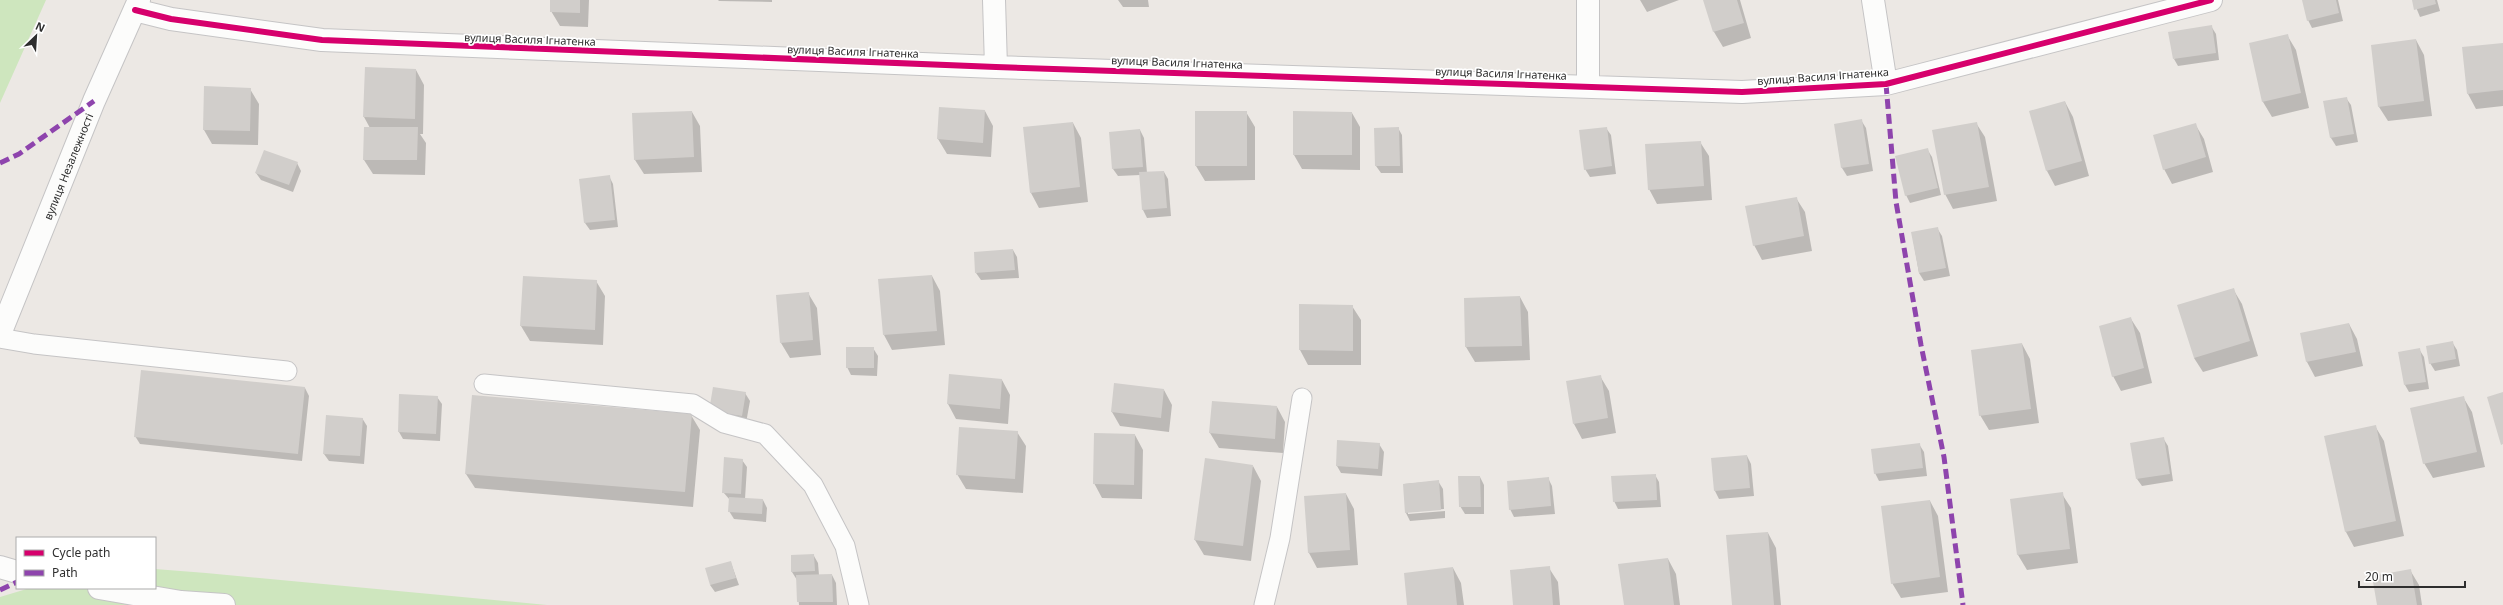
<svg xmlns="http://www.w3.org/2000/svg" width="2503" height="605" font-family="'Noto Sans',sans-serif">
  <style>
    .green { fill: #cee6be }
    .shadow { fill: #0003 }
    .building { fill: #d1cecb }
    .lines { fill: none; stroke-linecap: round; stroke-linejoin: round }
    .lane-casing { stroke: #c5c4c5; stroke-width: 21 }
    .street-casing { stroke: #c5c4c5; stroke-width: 24 }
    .secondary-casing { stroke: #c5c4c5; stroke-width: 24 }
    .lane { stroke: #fcfcfb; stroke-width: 19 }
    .street { stroke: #fcfcfb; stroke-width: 22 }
    .secondary { stroke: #fcfcfb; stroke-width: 22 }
    .quiet { stroke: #8e44ad; stroke-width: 5; stroke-dasharray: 10 5; stroke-linecap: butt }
    .cycleway-casing { stroke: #fff; stroke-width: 8 }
    .cycleway { stroke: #d6006c; stroke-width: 6 }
    .labels { text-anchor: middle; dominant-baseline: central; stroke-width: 3.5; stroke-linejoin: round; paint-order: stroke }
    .street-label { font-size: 11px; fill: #2e2e2e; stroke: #fff }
  </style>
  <rect width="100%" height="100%" fill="#ece8e4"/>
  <path class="green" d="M0,0H46L0,103Z
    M155,569L206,573L547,605H0V597L30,588H155Z"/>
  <path class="shadow" d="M551,0H589L588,27L560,26L551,11Z
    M718,0H772V2L719,1Z
    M1118,0H1148L1149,7H1123Z
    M1640,0H1679L1647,12Z
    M1704,0H1740L1751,38L1723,47L1714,32Z
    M2303,0H2338L2343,21L2312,28L2308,20Z
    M2413,0H2437L2440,11L2420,17Z
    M2211,26L2216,34L2219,60L2178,66L2174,59Z
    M2287,35L2296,50L2309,108L2272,117L2263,102L2250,44Z
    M2416,40L2424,55L2432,116L2388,121L2379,107Z
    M2503,44V106L2476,109L2468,94Z
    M416,70L424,85L423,134H420L426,143L425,175L373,174L364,160L370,128L364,117Z
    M250,89L259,104L258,145L212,144L204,130Z
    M2346,98L2351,105L2358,142L2336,146L2331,138L2324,102Z
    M2065,102L2073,117L2089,176L2055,186L2047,171L2031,112Z
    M940,108L985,111L993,126L991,157L947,154L938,139Z
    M692,112L700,126L702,172L644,174L635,160Z
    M1246,112L1255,127V180L1205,181L1196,166Z
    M1352,113L1360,127V170L1302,169L1294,155Z
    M1861,120L1866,128L1873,171L1847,176L1842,168L1835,125Z
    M1073,123L1081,138L1088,202L1039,208L1031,193Z
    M1976,123L1985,137L1997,201L1953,209L1945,194Z
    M2195,124L2204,139L2213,172L2172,184L2164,169Z
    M1398,128L1402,135L1403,173H1381L1376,166Z
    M1606,128L1611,135L1616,174L1590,177L1585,169Z
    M1140,130L1144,138L1147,173L1164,172L1168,179L1171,216L1147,218L1143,210L1140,175L1118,176L1113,169Z
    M1700,142L1709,156L1712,200L1657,204L1649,189Z
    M1927,149L1932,157L1941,195L1910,203L1906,195Z
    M297,163L301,171L293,192L261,180L256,173Z
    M609,176L613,184L618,227L590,230L585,223Z
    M1796,198L1805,212L1812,251L1762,260L1754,245Z
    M1937,228L1942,236L1950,276L1924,281L1919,273L1912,233Z
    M1013,250L1017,257L1019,278L981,280L976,273Z
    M932,276L940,291L945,345L892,350L884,335Z
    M596,281L605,296L603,345L530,341L521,326Z
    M2233,289L2242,304L2258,356L2203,372L2194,358Z
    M808,293L817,308L821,355L790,358L781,343Z
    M1520,297L1528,312L1530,360L1475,362L1466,347L1465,299Z
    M1300,305L1352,306L1361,320V365H1308L1300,350Z
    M2131,319L2140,333L2152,383L2121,391L2113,376Z
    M2349,324L2357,339L2363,366L2315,377L2307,362L2301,334Z
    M2452,342L2457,350L2460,366L2435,371L2430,363Z
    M2022,344L2030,359L2039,423L1989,430L1980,415Z
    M873,348L878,356L877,376L851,375L847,367Z
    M2419,349L2424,357L2429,389L2409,392L2405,385Z
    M950,376L1002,380L1010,395L1008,424L956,419L948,404Z
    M1600,376L1609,391L1616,433L1582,439L1574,424Z
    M305,388L309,396L302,461L140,444L135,436Z
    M1164,390L1172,405L1169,432L1120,426L1112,412Z
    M745,393L750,401L746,423L710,411Z
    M437,397L442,404L440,441L403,439L399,432Z
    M2463,397L2472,412L2485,467L2433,478L2424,463Z
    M1277,407L1285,422L1283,453L1219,448L1210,433Z
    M691,415L700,430L693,507L475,488L466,474Z
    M362,418L367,426L364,464L329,461L324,454Z
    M2375,426L2384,441L2404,536L2354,547L2346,532L2325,437Z
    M1017,432L1026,446L1023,493L966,489L957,474Z
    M1135,435L1143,450L1142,499L1102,498L1094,483Z
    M2163,438L2168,446L2173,481L2142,486L2137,479Z
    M1379,444L1384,452L1382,476L1341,473L1337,466Z
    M1919,444L1924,452L1927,476L1879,481L1875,473Z
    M1747,456L1751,464L1754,496L1719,499L1715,491L1712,459Z
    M742,460L747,467L745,499L763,500L767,508L766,522L734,519L729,511L730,500L723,492Z
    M1253,466L1261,481L1251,561L1204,555L1195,540Z
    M1655,475L1659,482L1661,507L1618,509L1614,501Z
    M1480,477L1484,485V514H1465L1460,506Z
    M1548,478L1552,486L1555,514L1514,517L1510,509Z
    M1438,481L1443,489L1444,509L1408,512V514L1445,511V518L1410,521L1406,513L1404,484Z
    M1346,494L1354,509L1358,565L1317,568L1309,553L1305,497Z
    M2062,494L2071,508L2078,563L2027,570L2018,555L2011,500Z
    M1930,501L1938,516L1948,592L1901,598L1892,583Z
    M1768,533L1776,548L1781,605H1733Z
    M792,556H814L818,563L819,575H832L836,583L837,605H799L797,580L792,572Z
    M1668,559L1676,574L1680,605H1625Z
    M731,563L739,585L715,592L710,585Z
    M1453,568L1461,583L1464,605H1408Z
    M1549,568L1558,582L1560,605H1514Z
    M2410,570L2419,585L2422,605H2378Z"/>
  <path class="building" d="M550,0H580V13L550,12Z
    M1703,0H1737L1744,23L1713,32Z
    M2302,0H2336L2339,13L2307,21Z
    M2412,0H2435L2436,4L2414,10Z
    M2212,25L2216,53L2173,59L2168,32Z
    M2288,34L2301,93L2262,102L2249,43Z
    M2416,39L2424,101L2378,107L2371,45Z
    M2503,43V90L2467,94L2462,47Z
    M365,67L416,69L415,119L363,117Z
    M204,86L251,88L250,131L203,130Z
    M2347,97L2354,134L2330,138L2323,101Z
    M2065,101L2082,161L2046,171L2029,111Z
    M939,107L985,110L983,143L937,139Z
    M692,111L694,157L634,160L632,113Z
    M1195,111H1247V166H1195Z
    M1293,111L1352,112V155H1293Z
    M1862,119L1869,164L1841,168L1834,124Z
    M1073,122L1080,187L1030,193L1023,127Z
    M1977,122L1989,187L1944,195L1932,130Z
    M2196,123L2206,157L2163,170L2153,135Z
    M364,127H418L417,160H363Z
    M1399,127L1400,166H1375L1374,128Z
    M1607,127L1612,166L1584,170L1579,130Z
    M1140,129L1143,167L1112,169L1109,132Z
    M1701,141L1704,186L1648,190L1645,144Z
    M1928,148L1938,188L1905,196L1895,156Z
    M264,150L298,162L289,185L255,173Z
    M1164,171L1167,208L1142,210L1139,172Z
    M610,175L615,220L584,223L579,179Z
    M1797,197L1804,236L1753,246L1745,206Z
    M1938,227L1946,268L1919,273L1911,232Z
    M1013,249L1015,270L975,273L974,252Z
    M932,275L937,331L883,335L878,279Z
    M523,276L597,280L595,330L520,326Z
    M2234,288L2250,341L2194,358L2177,305Z
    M809,292L813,340L780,343L776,295Z
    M1520,296L1522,346L1465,347L1464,298Z
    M1299,304L1353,305V351L1299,350Z
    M2131,317L2144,368L2112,377L2099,326Z
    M2349,323L2356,352L2306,362L2300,333Z
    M2453,341L2456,359L2429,364L2426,346Z
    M2022,343L2031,409L1979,416L1971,350Z
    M846,347H874V368H846Z
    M2420,348L2426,382L2404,385L2398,352Z
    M141,370L305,387L298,454L134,437Z
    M949,374L1002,379L1000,409L947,404Z
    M1601,375L1608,418L1573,424L1566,381Z
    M1114,383L1164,389L1161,418L1111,412Z
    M713,387L746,392L742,416L709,411Z
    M2503,392V444L2501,445L2487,397Z
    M399,394L438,396L436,434L398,432Z
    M472,395L692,414L685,492L465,474Z
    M2464,396L2477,452L2423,464L2410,408Z
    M1212,401L1277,406L1275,439L1209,433Z
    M326,415L363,418L360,456L323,454Z
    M2376,425L2396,521L2345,532L2324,436Z
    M959,427L1018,431L1015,479L956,475Z
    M1094,433L1135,434L1134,485L1093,484Z
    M2164,437L2170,474L2136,479L2130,443Z
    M1337,440L1380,443L1378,469L1336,466Z
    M1920,443L1923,468L1874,474L1871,449Z
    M1747,455L1750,488L1714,491L1711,458Z
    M724,457L743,459L741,494L722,493Z
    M1205,458L1253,465L1243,546L1194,540Z
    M1656,474L1657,500L1613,502L1611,476Z
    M1458,476H1480L1481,507H1459Z
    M1549,477L1551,506L1509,510L1507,481Z
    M1439,480L1441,510L1405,513L1403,484Z
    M2063,492L2070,549L2017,555L2010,499Z
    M1346,493L1350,550L1308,553L1304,496Z
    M729,497L763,499L762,514L728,512Z
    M1930,500L1940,577L1891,584L1881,506Z
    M1768,532L1774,605H1732L1726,535Z
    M814,554L815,571L791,572V555Z
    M1668,558L1674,605H1624L1618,564Z
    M731,561L736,578L710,585L705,568Z
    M1550,566L1553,605H1513L1510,570Z
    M1453,567L1457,605H1407L1404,573Z
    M2411,569L2417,605H2377L2372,576Z
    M832,574L833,602H797L796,575Z"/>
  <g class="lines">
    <defs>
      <path id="lane" d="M0,338L34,344L287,371
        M484,384L693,404L724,423L765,434L813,485L845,546L859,605
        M1264,605L1280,538L1302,398"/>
      <path id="street" d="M994,0L996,67
        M1588,0V85
        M1873,0L1886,84
        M135,10L171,19L322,40L996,67L1742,92L1886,84L2211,0
        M0,567L17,572
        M99,588L181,602L224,605"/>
      <g id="secondary">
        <path id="s1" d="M0,334L94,101L139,0"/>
      </g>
    </defs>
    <use href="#lane" class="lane-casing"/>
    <use href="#street" class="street-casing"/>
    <use href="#secondary" class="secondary-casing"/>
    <use href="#lane" class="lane"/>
    <use href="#street" class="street"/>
    <use href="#secondary" class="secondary"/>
    <path class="quiet" d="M1886,84L1896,202L1921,345L1944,457L1963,605
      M0,163L19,154L94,101
      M0,590L17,582"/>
    <defs>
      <path id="cycleway" d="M135,10L171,19L322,40L996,67L1742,92L1886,84L2211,0"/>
    </defs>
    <use href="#cycleway" class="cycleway-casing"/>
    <use href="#cycleway" class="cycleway"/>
  </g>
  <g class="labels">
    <g class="street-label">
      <text transform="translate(530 39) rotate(2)">вулиця Василя Ігнатенка</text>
      <text transform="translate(853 51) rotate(2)">вулиця Василя Ігнатенка</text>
      <text transform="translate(1177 62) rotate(2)">вулиця Василя Ігнатенка</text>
      <text transform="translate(1501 73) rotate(2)">вулиця Василя Ігнатенка</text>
      <text transform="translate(1823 76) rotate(-4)">вулиця Василя Ігнатенка</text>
      <text stroke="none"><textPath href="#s1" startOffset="181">вулиця Незалежності</textPath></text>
    </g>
  </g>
  <rect x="16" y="537" width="140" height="52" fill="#ffffff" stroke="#ababab"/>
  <rect x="24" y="550" width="20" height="6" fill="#d6006c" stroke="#ababab"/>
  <text x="52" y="557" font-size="12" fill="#2e2e2e">Cycle path</text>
  <rect x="24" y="570" width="20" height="6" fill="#8e44ad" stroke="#ababab"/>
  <text x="52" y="577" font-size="12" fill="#2e2e2e">Path</text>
  <g transform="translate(36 36) rotate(25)" stroke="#ffffff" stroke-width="3" paint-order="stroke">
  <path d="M0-3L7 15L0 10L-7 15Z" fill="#2e2e2e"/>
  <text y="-6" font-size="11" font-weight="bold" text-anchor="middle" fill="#2e2e2e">N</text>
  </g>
  <path d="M2359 581v6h106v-6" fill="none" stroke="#2e2e2e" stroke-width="2"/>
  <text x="2365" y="581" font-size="12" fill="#2e2e2e" stroke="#ffffff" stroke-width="3" paint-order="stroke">20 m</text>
</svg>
